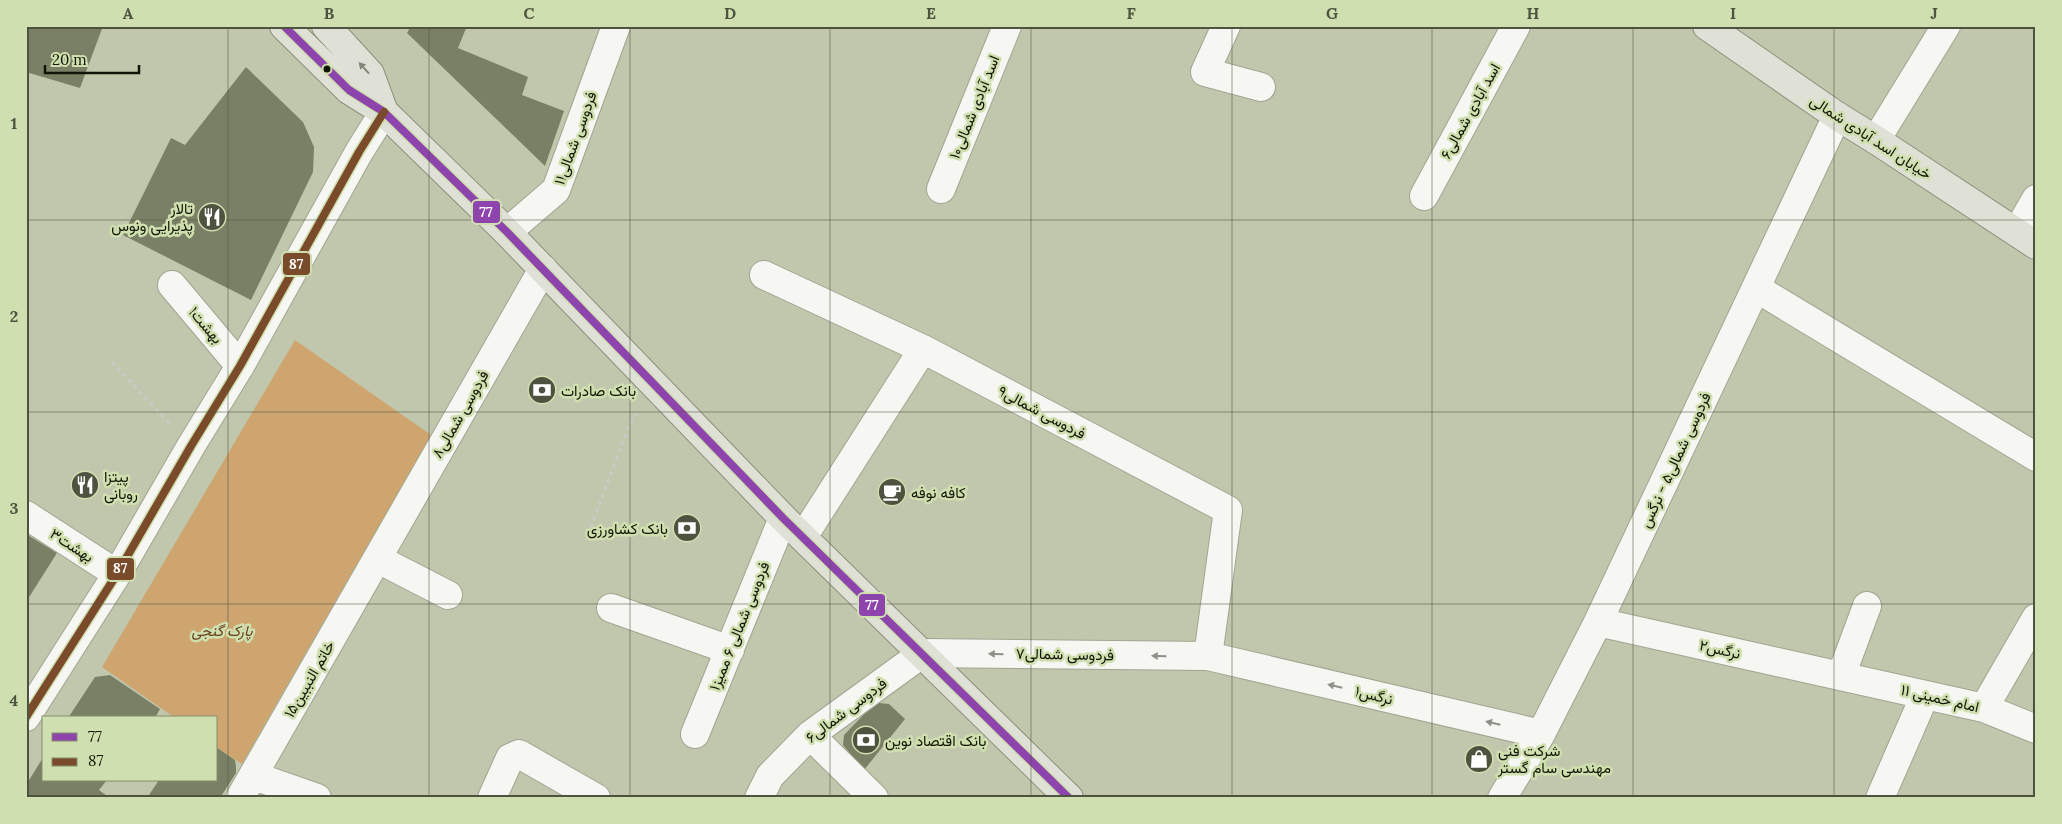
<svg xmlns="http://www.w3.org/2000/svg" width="2062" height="824" font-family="Lora,Vazirmatn,serif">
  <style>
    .green { fill: #cea56f }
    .building { fill: #798066 }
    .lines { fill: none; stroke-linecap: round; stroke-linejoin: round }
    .minor-casing { stroke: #a0a691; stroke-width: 30 }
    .major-casing { stroke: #8b927a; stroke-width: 30 }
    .path { stroke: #c8cac3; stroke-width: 3; stroke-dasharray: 4 4; stroke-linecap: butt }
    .minor { stroke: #f6f7f3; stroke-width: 28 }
    .major { stroke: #dfe1d7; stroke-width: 28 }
    .bus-1-casing { stroke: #d0dfaf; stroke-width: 11 }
    .bus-2-casing { stroke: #d0dfaf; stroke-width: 11 }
    .bus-1 { stroke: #8e44ad; stroke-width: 8 }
    .bus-2 { stroke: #7a4b2a; stroke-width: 8 }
    .oneway { fill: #828578 }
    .oneway2 { fill: #8f9188 }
    .grid { fill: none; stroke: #4e5340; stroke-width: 1; stroke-opacity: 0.55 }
    .bus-dot { fill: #111505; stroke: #d0dfaf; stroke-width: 2 }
    .labels { text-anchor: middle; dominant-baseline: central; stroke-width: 5; stroke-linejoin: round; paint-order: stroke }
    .street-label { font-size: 15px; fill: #111505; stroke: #d0dfaf }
    .poi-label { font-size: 15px; fill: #111505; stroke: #d0dfaf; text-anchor: start }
    .park-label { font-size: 15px; font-style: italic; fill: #68401a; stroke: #d0dfaf }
    .line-badge { stroke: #d0dfaf; stroke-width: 2 }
    .badge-label { font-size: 14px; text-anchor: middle; font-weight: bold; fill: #fff }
    .neatline { fill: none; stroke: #4e5340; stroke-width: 2 }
    .grid-label { font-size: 16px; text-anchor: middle; font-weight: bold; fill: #4e5340 }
  </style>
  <rect width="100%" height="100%" fill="#c0c7ad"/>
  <path class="green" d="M295,340L431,435L242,764L216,747V718H175L102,667Z"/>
  <path class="building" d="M26,26H103L80,88L26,72Z
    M411,26H467L458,48L528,77L522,95L564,111L545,166L407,33Z
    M246,67L303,122L314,147L313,172L251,300L123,235L171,138L185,145Z
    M26,534L57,553L26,602Z
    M110,675L160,709L155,718H68L95,677Z
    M879,703L889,704L905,719L864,770L843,745L844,735L871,707Z
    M216,747L235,760L236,767V773L220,798H147L159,780H216Z
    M44,756V780H107L99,790L107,796L106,798H26V785Z"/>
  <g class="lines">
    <defs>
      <path id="minor" d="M1226,26L1205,72L1261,87
        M1876,140L1946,26
        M941,189L1007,26
        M1424,196L1516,26
        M507,232L556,190L616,26
        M2017,232L2036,199
        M764,275L923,349
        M172,285L240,366
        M1756,288L2036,457
        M26,515L117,574
        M803,537L923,349L1228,510L1208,656
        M378,559L448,595
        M611,608L730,650
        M1598,622L1984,708L2036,729
        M1841,676L1867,606
        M1984,708L2036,618
        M26,717L117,574L191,446L240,366L359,152L384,112
        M695,734L783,518
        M810,735L874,798
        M254,776L317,798
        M240,798L543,269
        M492,798L510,758L519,754L596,798
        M759,798L770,776L810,735L923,653L1208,656L1541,734
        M1502,798L1541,734L1598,622L1837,116
        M1880,798L1925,695"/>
      <path id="major" d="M284,26L349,90L384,112L507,232L783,518L1069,798
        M326,26L370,74L384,112
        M1707,26L1837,116L1876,140L2036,245"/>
    </defs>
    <use href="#minor" class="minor-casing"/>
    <use href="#major" class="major-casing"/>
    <path class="path" d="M112,362L170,424
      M588,535L627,430L638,411"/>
    <use href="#minor" class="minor"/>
    <use href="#major" class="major"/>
    <defs>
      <path id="bus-1" d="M284,26L349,90L384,112L507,232L783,518L1069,798"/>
      <path id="bus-2" d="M26,717L117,574L191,446L240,366L359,152L384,112"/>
    </defs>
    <use href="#bus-1" class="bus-1-casing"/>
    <use href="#bus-2" class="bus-2-casing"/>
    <use href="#bus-1" class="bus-1"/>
    <use href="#bus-2" class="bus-2"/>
  </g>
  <defs><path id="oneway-solid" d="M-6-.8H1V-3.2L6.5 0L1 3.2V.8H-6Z" transform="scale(1.25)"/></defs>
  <use class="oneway" href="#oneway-solid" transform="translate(364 68) rotate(-132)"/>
  <g class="oneway2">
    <use href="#oneway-solid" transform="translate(996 654) rotate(-179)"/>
    <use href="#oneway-solid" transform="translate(1159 656) rotate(-179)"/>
    <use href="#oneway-solid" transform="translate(1335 686) rotate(-167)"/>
    <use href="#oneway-solid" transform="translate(1493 723) rotate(-167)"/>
  </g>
  <path class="grid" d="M228,26V798M429,26V798M630,26V798M830,26V798M1031,26V798M1232,26V798M1432,26V798M1633,26V798M1834,26V798M26,220H2036M26,412H2036M26,604H2036"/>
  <defs>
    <symbol id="restaurant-disc" viewBox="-11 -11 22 22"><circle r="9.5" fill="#4e5340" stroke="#d0dfaf"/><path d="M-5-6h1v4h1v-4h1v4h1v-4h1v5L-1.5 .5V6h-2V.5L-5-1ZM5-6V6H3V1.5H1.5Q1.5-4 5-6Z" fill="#fff"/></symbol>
    <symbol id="bank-disc" viewBox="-11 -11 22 22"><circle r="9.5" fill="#4e5340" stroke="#d0dfaf"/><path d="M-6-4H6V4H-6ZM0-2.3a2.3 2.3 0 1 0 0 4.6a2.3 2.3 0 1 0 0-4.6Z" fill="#fff"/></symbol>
    <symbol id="cafe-disc" viewBox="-11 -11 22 22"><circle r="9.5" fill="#4e5340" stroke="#d0dfaf"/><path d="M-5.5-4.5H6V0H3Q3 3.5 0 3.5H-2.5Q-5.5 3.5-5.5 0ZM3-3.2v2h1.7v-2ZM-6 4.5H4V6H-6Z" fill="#fff"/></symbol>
    <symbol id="shop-disc" viewBox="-11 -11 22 22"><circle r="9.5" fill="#4e5340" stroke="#d0dfaf"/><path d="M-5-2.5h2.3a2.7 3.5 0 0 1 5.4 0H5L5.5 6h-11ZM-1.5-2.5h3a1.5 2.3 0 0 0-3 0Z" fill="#fff"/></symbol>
  </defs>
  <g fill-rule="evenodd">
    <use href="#restaurant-disc" x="196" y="201" width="32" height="32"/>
    <use href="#bank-disc" x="526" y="374" width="32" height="32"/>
    <use href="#restaurant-disc" x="69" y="469" width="32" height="32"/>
    <use href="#cafe-disc" x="876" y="476" width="32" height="32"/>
    <use href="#bank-disc" x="671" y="512" width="32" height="32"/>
    <use href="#bank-disc" x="850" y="724" width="32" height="32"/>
    <use href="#shop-disc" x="1463" y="743" width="32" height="32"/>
  </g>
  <circle class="bus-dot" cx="327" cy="69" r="4.5"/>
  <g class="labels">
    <g class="street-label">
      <text transform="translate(974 107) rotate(-68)">اسد آبادی شمالی۱۰</text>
      <text transform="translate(1470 111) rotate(-61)">اسد آبادی شمالی۶</text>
      <text transform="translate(1871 137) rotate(33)">خیابان اسد آبادی شمالی</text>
      <text transform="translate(575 138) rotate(-70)">فردوسی شمالی۱۱</text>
      <text transform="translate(206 325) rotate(50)">بهشت۱</text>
      <text transform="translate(1042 412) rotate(28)">فردوسی شمالی۹</text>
      <text transform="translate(460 414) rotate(-60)">فردوسی شمالی۸</text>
      <text transform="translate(1675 460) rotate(-65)">فردوسی شمالی۵ - نرگس</text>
      <text transform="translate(72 545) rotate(33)">بهشت۳</text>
      <text transform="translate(739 626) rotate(-68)">فردوسی شمالی ۶ ممیز۱</text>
      <text transform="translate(1720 649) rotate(13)">نرگس۲</text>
      <text transform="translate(1065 654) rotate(1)">فردوسی شمالی۷</text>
      <text transform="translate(309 679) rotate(-60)">خاتم النببین۱۵</text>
      <text transform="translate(1374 695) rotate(13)">نرگس۱</text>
      <text transform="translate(1940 698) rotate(13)">امام خمینی ۱۱</text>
      <text transform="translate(846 710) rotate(-37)">فردوسی شمالی۶</text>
    </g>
    <g class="poi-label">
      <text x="193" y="208" text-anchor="end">تالار<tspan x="193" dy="17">پذیرایی ونوس</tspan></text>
      <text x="561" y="390">بانک صادرات</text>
      <text x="104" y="476">پیتزا<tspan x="104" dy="17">روبانی</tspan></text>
      <text x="911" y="492">کافه نوفه</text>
      <text x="668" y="528" text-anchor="end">بانک کشاورزی</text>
      <text x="885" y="740">بانک اقتصاد نوین</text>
      <text x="1498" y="750">شرکت فنی<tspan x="1498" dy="17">مهندسی سام گستر</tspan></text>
    </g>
    <g class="park-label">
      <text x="222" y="630">پارک گنجی</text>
    </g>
  </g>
  <g class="line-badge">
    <rect x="472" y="200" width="29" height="24" rx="5" fill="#8e44ad"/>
    <rect x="282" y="252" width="29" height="24" rx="5" fill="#7a4b2a"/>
    <rect x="106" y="557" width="29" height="24" rx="5" fill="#7a4b2a"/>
    <rect x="858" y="593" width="28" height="24" rx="5" fill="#8e44ad"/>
  </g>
  <g class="badge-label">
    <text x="486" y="217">77</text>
    <text x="296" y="269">87</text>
    <text x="120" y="573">87</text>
    <text x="872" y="610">77</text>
  </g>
  <rect width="2062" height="824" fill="none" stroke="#d0dfaf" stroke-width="55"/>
  <rect x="42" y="716" width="175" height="65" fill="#d0dfaf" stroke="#848e6b"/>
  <rect x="52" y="733" width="25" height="8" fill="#8e44ad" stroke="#848e6b"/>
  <text x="88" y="742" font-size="15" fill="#111505">77</text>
  <rect x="52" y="758" width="25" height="8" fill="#7a4b2a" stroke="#848e6b"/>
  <text x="88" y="766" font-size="15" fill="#111505">87</text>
  <path d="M45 65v8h94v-8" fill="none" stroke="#111505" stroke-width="2.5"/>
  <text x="52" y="65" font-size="15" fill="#111505" stroke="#d0dfaf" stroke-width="4" paint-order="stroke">20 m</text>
  <rect x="28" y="28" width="2006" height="768" class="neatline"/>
  <g class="grid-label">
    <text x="128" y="19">A</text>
    <text x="329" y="19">B</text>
    <text x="529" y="19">C</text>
    <text x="730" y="19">D</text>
    <text x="931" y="19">E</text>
    <text x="1131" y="19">F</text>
    <text x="1332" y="19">G</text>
    <text x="1533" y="19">H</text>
    <text x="1733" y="19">I</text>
    <text x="1934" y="19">J</text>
    <text x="14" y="129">1</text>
    <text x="14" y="322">2</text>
    <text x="14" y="514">3</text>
    <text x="14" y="706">4</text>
  </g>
</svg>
